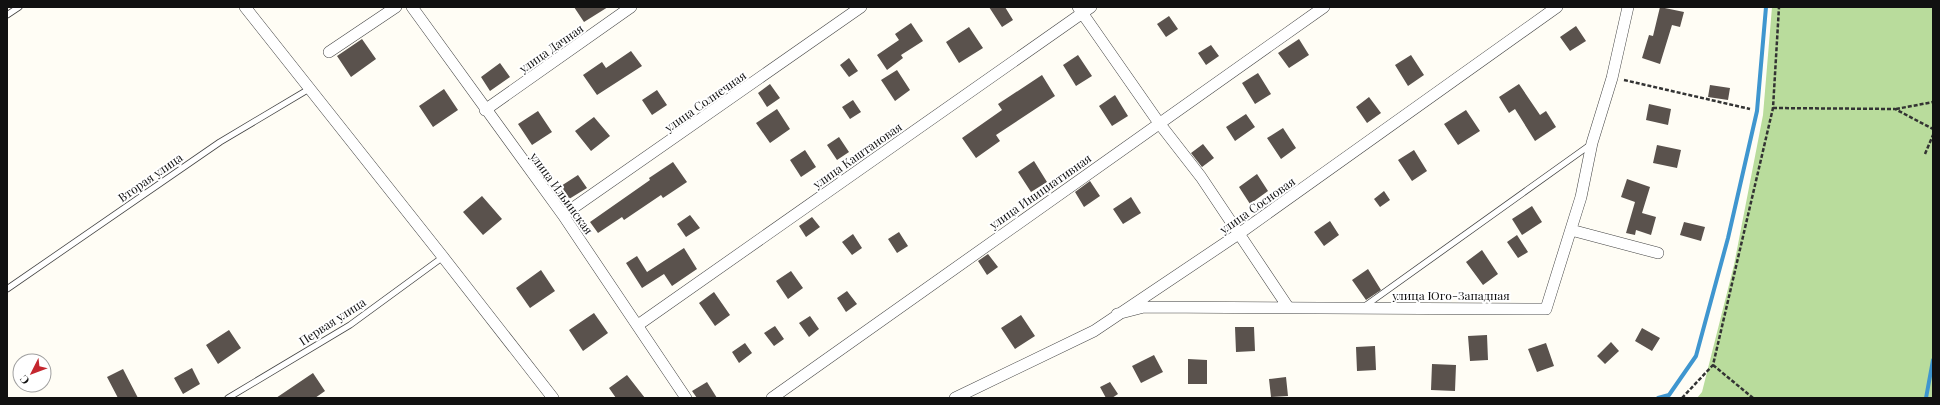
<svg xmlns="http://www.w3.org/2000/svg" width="1940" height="405" font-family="'Playfair Display',serif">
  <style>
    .forest { fill: #b9dc9c }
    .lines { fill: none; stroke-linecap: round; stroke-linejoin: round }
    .stream { stroke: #3f96cf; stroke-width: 4 }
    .building { fill: #5a524d }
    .service-casing { stroke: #444; stroke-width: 7 }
    .minor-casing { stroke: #444; stroke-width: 12 }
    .path { stroke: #333; stroke-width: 2.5; stroke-dasharray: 4 2; stroke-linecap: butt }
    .service { stroke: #fff; stroke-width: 5.5 }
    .minor { stroke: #fff; stroke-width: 11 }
    .labels { text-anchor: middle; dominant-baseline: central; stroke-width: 4; stroke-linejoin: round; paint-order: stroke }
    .street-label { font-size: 12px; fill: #111; stroke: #fff }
  </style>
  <rect width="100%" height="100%" fill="#fffdf5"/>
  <path class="forest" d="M1772,7H1933V398H1697L1702,392L1734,265L1763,115Z"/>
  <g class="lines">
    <path class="stream" d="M1658,398L1669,395L1696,356L1728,238L1757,111L1766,7
      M1926,398L1933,360"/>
  </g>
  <path class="building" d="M574,7H608L584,22Z
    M989,7H1005L1013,20L1002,27Z
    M1660,7L1684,12L1680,27L1672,25L1660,64L1642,58L1649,35L1653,36Z
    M1169,16L1178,29L1166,37L1157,24Z
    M911,23L923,41L901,55L903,58L887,70L877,55L899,40L895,34Z
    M1576,26L1586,41L1570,51L1560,37Z
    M969,27L983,48L959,63L946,42Z
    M362,39L376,59L351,77L337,56Z
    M1299,39L1309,55L1289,68L1278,53Z
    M1211,45L1219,56L1206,65L1198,53Z
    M631,51L642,66L597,95L583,75L602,62L606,68Z
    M1078,55L1092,76L1076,86L1063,65Z
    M1411,55L1424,75L1408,86L1395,65Z
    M849,58L858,71L849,77L840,65Z
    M500,63L510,77L490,91L481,77Z
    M897,70L910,90L895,101L881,80Z
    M1258,73L1271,94L1255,104L1242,83Z
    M1042,75L1055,96L996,135L1000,141L976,158L962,138L1002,110L998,104Z
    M770,84L780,98L767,107L758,93Z
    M1519,84L1540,115L1546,111L1556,127L1535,141L1515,109L1509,113L1499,97Z
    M1710,85L1730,88L1728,100L1708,97Z
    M444,89L458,110L433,127L419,106Z
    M657,90L667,105L652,115L642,100Z
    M1115,95L1128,116L1112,126L1099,106Z
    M1369,97L1381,113L1367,123L1356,107Z
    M853,100L861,112L850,119L842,107Z
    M1649,104L1671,109L1668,125L1646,120Z
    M777,109L790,129L770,143L756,123Z
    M1466,110L1480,131L1458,145L1444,124Z
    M538,111L552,132L532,145L518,124Z
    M1246,114L1255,127L1235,141L1226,127Z
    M594,117L610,136L591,151L575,131Z
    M1283,128L1296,148L1281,159L1267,138Z
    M839,137L849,152L837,160L827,145Z
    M1203,144L1214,158L1202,167L1191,153Z
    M1657,145L1681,150L1677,168L1653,163Z
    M805,150L816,167L801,177L790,160Z
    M1414,150L1427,171L1412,181L1398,160Z
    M1034,161L1047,182L1031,192L1018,172Z
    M673,162L687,182L663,198L661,195L624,220L622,217L598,233L590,222L650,180L649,178Z
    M1257,174L1268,191L1250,204L1239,187Z
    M578,175L587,188L569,199L561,186Z
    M1627,179L1650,187L1642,213L1656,217L1651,235L1636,230L1635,235L1626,233L1635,202L1621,197Z
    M1090,181L1100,196L1084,207L1075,192Z
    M1384,191L1390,200L1380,207L1374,199Z
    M482,196L502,219L483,235L463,212Z
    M1131,197L1141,213L1123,224L1113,209Z
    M1532,206L1542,222L1522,235L1512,219Z
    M690,215L700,228L686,237L677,224Z
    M812,217L820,227L806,237L799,226Z
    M1330,221L1339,235L1324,246L1314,232Z
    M1684,222L1705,227L1701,241L1680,235Z
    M899,232L908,246L897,253L888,239Z
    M853,234L862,248L852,255L842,242Z
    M1517,235L1528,252L1518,258L1507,242Z
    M684,248L697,269L672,286L664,274L642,288L626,263L637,256L647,272Z
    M1482,250L1498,274L1483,285L1466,262Z
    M988,254L998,267L987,275L978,261Z
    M1368,269L1381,290L1366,300L1352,280Z
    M541,270L555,291L530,308L516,288Z
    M791,271L803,288L788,299L776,281Z
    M847,291L857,304L846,312L837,298Z
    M714,292L730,315L715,326L699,303Z
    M594,313L608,333L583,351L569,330Z
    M1021,315L1035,336L1015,349L1001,328Z
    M810,316L819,329L809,337L799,323Z
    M775,326L784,339L774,346L764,333Z
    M1235,327H1254L1255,351L1236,352Z
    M1642,328L1660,338L1652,351L1635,341Z
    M229,330L241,348L218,364L206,345Z
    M1487,335L1488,360L1470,361L1468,336Z
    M1611,342L1619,351L1605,364L1597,356Z
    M745,343L752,353L739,363L732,352Z
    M1546,343L1554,366L1537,372L1528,349Z
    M1375,346L1376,370L1357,371L1356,347Z
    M1154,355L1163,372L1141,383L1132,366Z
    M1188,359L1207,360V384H1188Z
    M1432,364L1456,365L1455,391L1431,390Z
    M192,368L200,384L183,394L174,378Z
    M123,369L138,398H118L107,377Z
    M313,373L325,391L315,398H276Z
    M627,375L645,398H616L609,388Z
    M1286,377L1288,396L1271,397L1269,379Z
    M707,382L717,398H697L692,391Z
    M1110,382L1118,394L1112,398H1106L1100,387Z"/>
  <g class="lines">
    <defs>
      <path id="service" d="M7,15L19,7
        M7,289L220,142L309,89
        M1365,306L1590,145
        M228,398L350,325L443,257"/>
      <path id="minor" d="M245,7L443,257L553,398
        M412,7L563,215L686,398
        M1078,7L1159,123L1201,177L1288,307
        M329,52L396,7
        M485,110L631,7
        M563,215L861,7
        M1571,230L1658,253
        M1117,314L1144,307L1546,309L1581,197L1592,143L1612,78L1628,7
        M638,325L1091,7
        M772,398L1324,7
        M955,398L1094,331L1240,233L1557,7"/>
    </defs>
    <use href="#service" class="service-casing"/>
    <use href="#minor" class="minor-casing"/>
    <path class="path" d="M1624,80L1750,109
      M1773,108L1895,109L1933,129
      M1896,109L1933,102
      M1925,154L1933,135
      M1713,365L1753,398
      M1682,398L1713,365L1773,108L1779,7"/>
    <use href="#service" class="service"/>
    <use href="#minor" class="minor"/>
  </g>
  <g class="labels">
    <g class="street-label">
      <text transform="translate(551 48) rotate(-35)">улица Дачная</text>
      <text transform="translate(705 101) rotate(-35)">улица Солнечная</text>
      <text transform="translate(857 155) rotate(-35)">улица Каштановая</text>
      <text transform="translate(150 177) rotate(-35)">Вторая улица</text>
      <text transform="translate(1040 191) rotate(-35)">улица Инициативная</text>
      <text transform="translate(562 193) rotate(54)">улица Ильинская</text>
      <text transform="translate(1257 205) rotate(-35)">улица Сосновая</text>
      <text x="1451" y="295">улица Юго-Западная</text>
      <text transform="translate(332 321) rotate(-33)">Первая улица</text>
    </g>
  </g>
  <rect width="1940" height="405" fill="none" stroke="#111111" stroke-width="16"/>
  <g transform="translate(32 373) rotate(228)"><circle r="19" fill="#ffffff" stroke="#a0a0a0"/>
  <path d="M0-3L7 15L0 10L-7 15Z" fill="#c4262e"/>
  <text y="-6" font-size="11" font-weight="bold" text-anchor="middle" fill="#111111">С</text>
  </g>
</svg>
